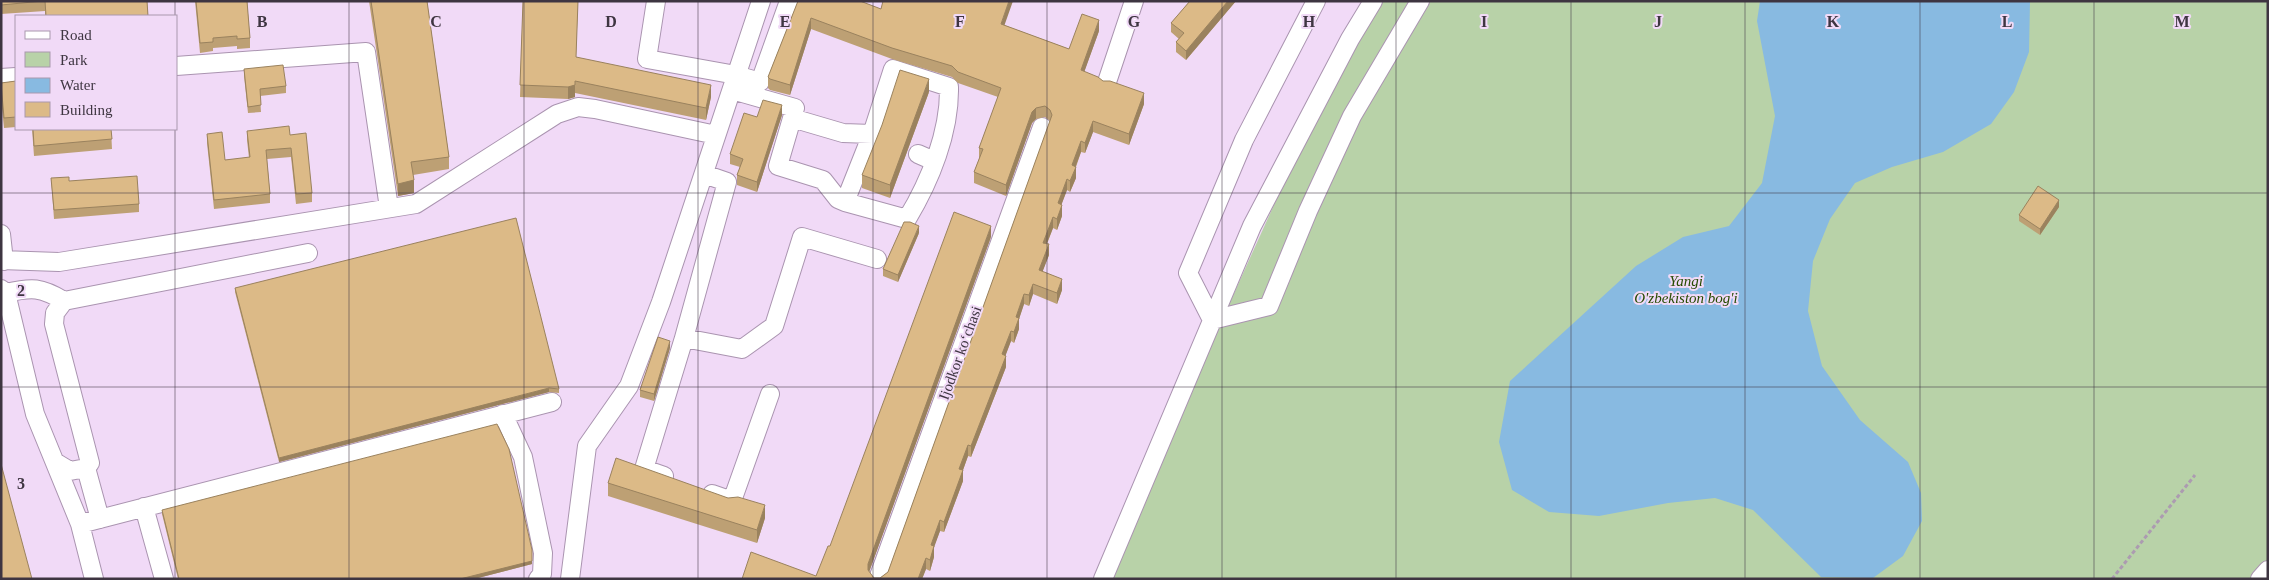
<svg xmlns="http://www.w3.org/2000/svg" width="2269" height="580" font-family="Georgia,serif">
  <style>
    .green { fill: #b8d2a8 }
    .water { fill: #88bae1 }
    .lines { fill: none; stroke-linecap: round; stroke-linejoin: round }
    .minor-casing { stroke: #aa94b0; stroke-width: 20 }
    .path { stroke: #ac9bb1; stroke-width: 3; stroke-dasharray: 4 2.5; stroke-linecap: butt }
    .minor { stroke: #fff; stroke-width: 18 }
    .wall { fill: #bda074 }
    .shaded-wall { fill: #9a825e }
    .building { fill: #dcba87; stroke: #9a825e }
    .grid { fill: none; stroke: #3e3541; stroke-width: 1; stroke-opacity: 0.55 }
    .labels { text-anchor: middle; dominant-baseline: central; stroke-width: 4; stroke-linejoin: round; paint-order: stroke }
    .park-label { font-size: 15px; font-style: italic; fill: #264b00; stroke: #f1daf7 }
    .street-label { font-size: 15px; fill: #3e3541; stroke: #f1daf7 }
    .grid-label { font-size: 16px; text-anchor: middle; font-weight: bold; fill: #3e3541; stroke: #f1daf7; stroke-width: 4; stroke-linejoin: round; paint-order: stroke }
  </style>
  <rect width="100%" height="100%" fill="#f1daf7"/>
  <path class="green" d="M1366,1H2268L2267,579H1105Z"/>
  <path class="water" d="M1760,1H2030L2029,52L2014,92L1991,124L1943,152L1892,167L1855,183L1830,219L1813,261L1808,311L1822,366L1860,420L1908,462L1921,493L1922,521L1903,556L1873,578L1821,577L1753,510L1715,498L1668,503L1599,516L1549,512L1512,490L1499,442L1510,381L1636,266L1683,237L1729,226L1762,183L1775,116L1757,21Z"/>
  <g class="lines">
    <defs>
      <path id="minor" d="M656,1L647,59L736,75L760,82L789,1
        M1316,1L1244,140L1188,273L1212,320L1269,306L1308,211L1352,116L1420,1
        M176,66L366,52L389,208
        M1,78L16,77
        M1107,82L1134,1
        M732,90L795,108L778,166L823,180L838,199L845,202L907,219C930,181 950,132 949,87L893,69L872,134L845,202
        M792,118L843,133L872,134
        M918,154L934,161
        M1,234L4,261
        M1,260L59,262L416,204L557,114L578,107L595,109L716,135
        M1,289L6,293L35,414L80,524L94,579
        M6,293C32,287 41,287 64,301L308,253
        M684,338L742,349L774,326L802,237L877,259
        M503,414L523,457L543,553L542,574L538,579
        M55,462L70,471L86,468L90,463L54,324L55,313L64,301
        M86,468L100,519
        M664,476L644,469L684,338L727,182L704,174
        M712,494L732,501L770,394
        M144,507L164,579
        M80,524L552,402
        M570,579L587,446L629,386L661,302L761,1
        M878,579L1042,127
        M1103,579L1252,226L1350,39L1373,1
        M2260,579L2268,570"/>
    </defs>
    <use href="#minor" class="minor-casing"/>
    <path class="path" d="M2112,579L2195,475"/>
    <use href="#minor" class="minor"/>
  </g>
  <path class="wall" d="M1,1H147L148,16H45V11L1,14Z
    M195,1H247L250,38V48L237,49V46L213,48V51L200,53Z
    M369,1H427L449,157V169L413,175L414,193L398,196Z
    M523,1H578L576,57L711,97L706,120L575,93V97L568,99L520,97Z
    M798,1L881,9L1004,25L1069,49L1099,31L1084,72L1103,81L1144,104L1129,145L1093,132L1085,153L1081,152L1076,167V178L1070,192L1067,190L1061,205L1062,216L1057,230L1053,228L1047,244L1049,255L1042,272L1062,290L1057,304L1033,294L1029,306L1024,304L1019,319V329L1014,343L1011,341L1005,356L1006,367L971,457L968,456L963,470V481L944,532L940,531L934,546V557L930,571L926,569L922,579H742L816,576L830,546L991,237L869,572L874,578H880L888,572L1050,121L1045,117L1036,119L1032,123L1006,196L974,183V172L979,159V148L998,97L958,83L952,77L892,59L811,29L790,95L770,90L768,88V77Z
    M1190,1H1236L1186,60L1176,52V42L1179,39L1171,32V23Z
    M244,69L286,86V93L260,96L261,112L248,113L244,76Z
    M16,81V127L4,128L1,99V83Z
    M929,92L890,198L862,188V175Z
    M782,115L757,192L737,185V175L740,167L730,164V154L757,117Z
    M32,129H111L112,149L34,156Z
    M247,131L290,135L312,193V202L296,204L291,157L267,159L270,194V203L214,209L207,143V134L225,160L249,158L247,140Z
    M51,178L69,181L139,204V212L54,219Z
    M2059,207L2040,235L2019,221V215Z
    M919,233L898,282L883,276V269Z
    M235,288L559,389V393L549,392L279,462L235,292Z
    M670,348L654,401L640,397V390Z
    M608,483L728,498L765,518L757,543L608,496Z
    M162,510L532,564L474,579H178L162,514Z"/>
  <path class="shaded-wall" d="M1009,1H1013L1001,35V24Z
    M1228,1H1236L1186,60V51Z
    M811,18V29L790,95V85Z
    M1099,20V31L1081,81V70Z
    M929,79V92L890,198V185Z
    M575,81V97L568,99V87Z
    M711,85V97L706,120V108Z
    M1144,93V104L1129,145V134Z
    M782,105V115L757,192V182Z
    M1036,108V119L1032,123L1006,196V185L1032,112Z
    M1093,121V132L1085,153V143Z
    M1081,141V152L1072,176V165Z
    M1076,167V178L1070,192V181Z
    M1067,179V190L1058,214V203Z
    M414,180V193L398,196V184Z
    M2059,200V207L2040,235V229Z
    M1062,205V216L1057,230V219Z
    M1053,217V228L1043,253V243Z
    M919,226V233L898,282V275Z
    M991,226V237L868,575V564Z
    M1049,244V255L1039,281V270Z
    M1062,279V290L1057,304V293Z
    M1033,284V294L1029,306V295Z
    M1024,294V304L1019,319V329L1014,343V332L1016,317Z
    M1011,331V341L1002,365V354Z
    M670,341V348L654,401V394Z
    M1006,356V367L971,457V446Z
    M549,388V392L279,462V458Z
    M968,445V456L963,470V481L944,532V522L959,469Z
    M765,505V518L757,543V530Z
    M940,520V531L931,556V545Z
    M934,546V557L930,571V560Z
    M532,550V564L474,579H460Z
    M926,558V569L922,579H918Z"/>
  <path class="building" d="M1,1H43L1,5Z
    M45,1H147L148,16H46Z
    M196,1H247L250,38L237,39V36L213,38V42L200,43Z
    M371,1H427L449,157L411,162L414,180L398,184Z
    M523,1H578L576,57L711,85L706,108L575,81V85L568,87L520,85Z
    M798,1H860L881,9L883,1H1009L1001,24L1069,49L1082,14L1099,20L1081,70L1098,77L1103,81H1110L1144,93L1129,134L1093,121L1085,143L1081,141L1072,165L1076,167L1070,181L1067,179L1058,203L1062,205L1057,219L1053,217L1043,243L1049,244L1039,270L1062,279L1057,293L1033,284L1029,295L1024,294L1016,317L1019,318L1014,332L1011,331L1002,354L1006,356L971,446L968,445L959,469L963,470L944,522L940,520L931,545L934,546L930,560L926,558L918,579H742L751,552L816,576L828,546H830L954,212L991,226L868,564V570L874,578H880L888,572L1052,115L1050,110L1045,106L1036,108L1032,112L1006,185L974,172L983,149L979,148L1001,88L958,72L952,66L892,48L811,18L790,85L770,79L768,77Z
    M1190,1H1228L1186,51L1176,42L1184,33L1171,23Z
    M283,65L286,86L260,89L261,105L248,107L244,69Z
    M900,70L929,79L890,185L862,175L882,125Z
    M16,81V117L4,118L1,83Z
    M763,100L782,105L757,182L737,175L743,159L730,154L744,113L757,117Z
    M289,126L290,135L306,133L312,193L296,194L291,148L266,150L270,194L214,200L207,134L222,132L225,160L250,157L247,131Z
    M33,129H111L112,139L34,146Z
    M137,176L139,204L54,210L51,178L69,177V181Z
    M2038,186L2059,200L2040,229L2019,215Z
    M516,218L559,389L549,388L279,458L235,288Z
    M904,222H910L919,226L898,275L883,269Z
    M658,337L670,341L654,394L640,390Z
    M497,424L509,449L532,550V561L460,579H179L162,510Z
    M616,458L728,498L738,497L765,505L757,530L608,483Z
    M1,464L32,579H1Z"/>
  <path class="grid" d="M175,1V16M349,1V579M524,1V579M698,1V579M873,1V579M1047,1V579M1222,1V579M1396,1V579M1571,1V579M1745,1V579M1920,1V579M2094,1V579M175,129V579M1,193H2268M1,387H2268"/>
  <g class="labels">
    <g class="park-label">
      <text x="1686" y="281">Yangi<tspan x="1686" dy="17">O'zbekiston bog'i</tspan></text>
    </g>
    <g class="street-label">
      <text transform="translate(960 353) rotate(-70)">Ijodkor koʻchasi</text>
    </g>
  </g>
  <g class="grid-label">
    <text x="262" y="27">B</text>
    <text x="436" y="27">C</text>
    <text x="611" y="27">D</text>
    <text x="785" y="27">E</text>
    <text x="960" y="27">F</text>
    <text x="1134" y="27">G</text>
    <text x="1309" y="27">H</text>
    <text x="1484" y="27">I</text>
    <text x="1658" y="27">J</text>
    <text x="1833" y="27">K</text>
    <text x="2007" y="27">L</text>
    <text x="2182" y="27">M</text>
    <text x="21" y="296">2</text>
    <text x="21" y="489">3</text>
  </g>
  <rect width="2269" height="580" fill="none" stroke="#3e3541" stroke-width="5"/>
  <rect x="15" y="15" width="162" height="115" fill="#f1daf7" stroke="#a998ae"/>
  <rect x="25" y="31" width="25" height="8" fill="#ffffff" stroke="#a998ae"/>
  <text x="60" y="40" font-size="15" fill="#3e3541">Road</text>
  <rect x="25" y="52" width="25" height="15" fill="#b8d2a8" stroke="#a998ae"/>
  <text x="60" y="65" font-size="15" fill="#3e3541">Park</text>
  <rect x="25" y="78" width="25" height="15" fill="#88bae1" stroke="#a998ae"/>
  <text x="60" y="90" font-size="15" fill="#3e3541">Water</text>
  <rect x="25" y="102" width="25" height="15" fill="#dcba87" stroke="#a998ae"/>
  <text x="60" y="115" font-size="15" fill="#3e3541">Building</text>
</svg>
